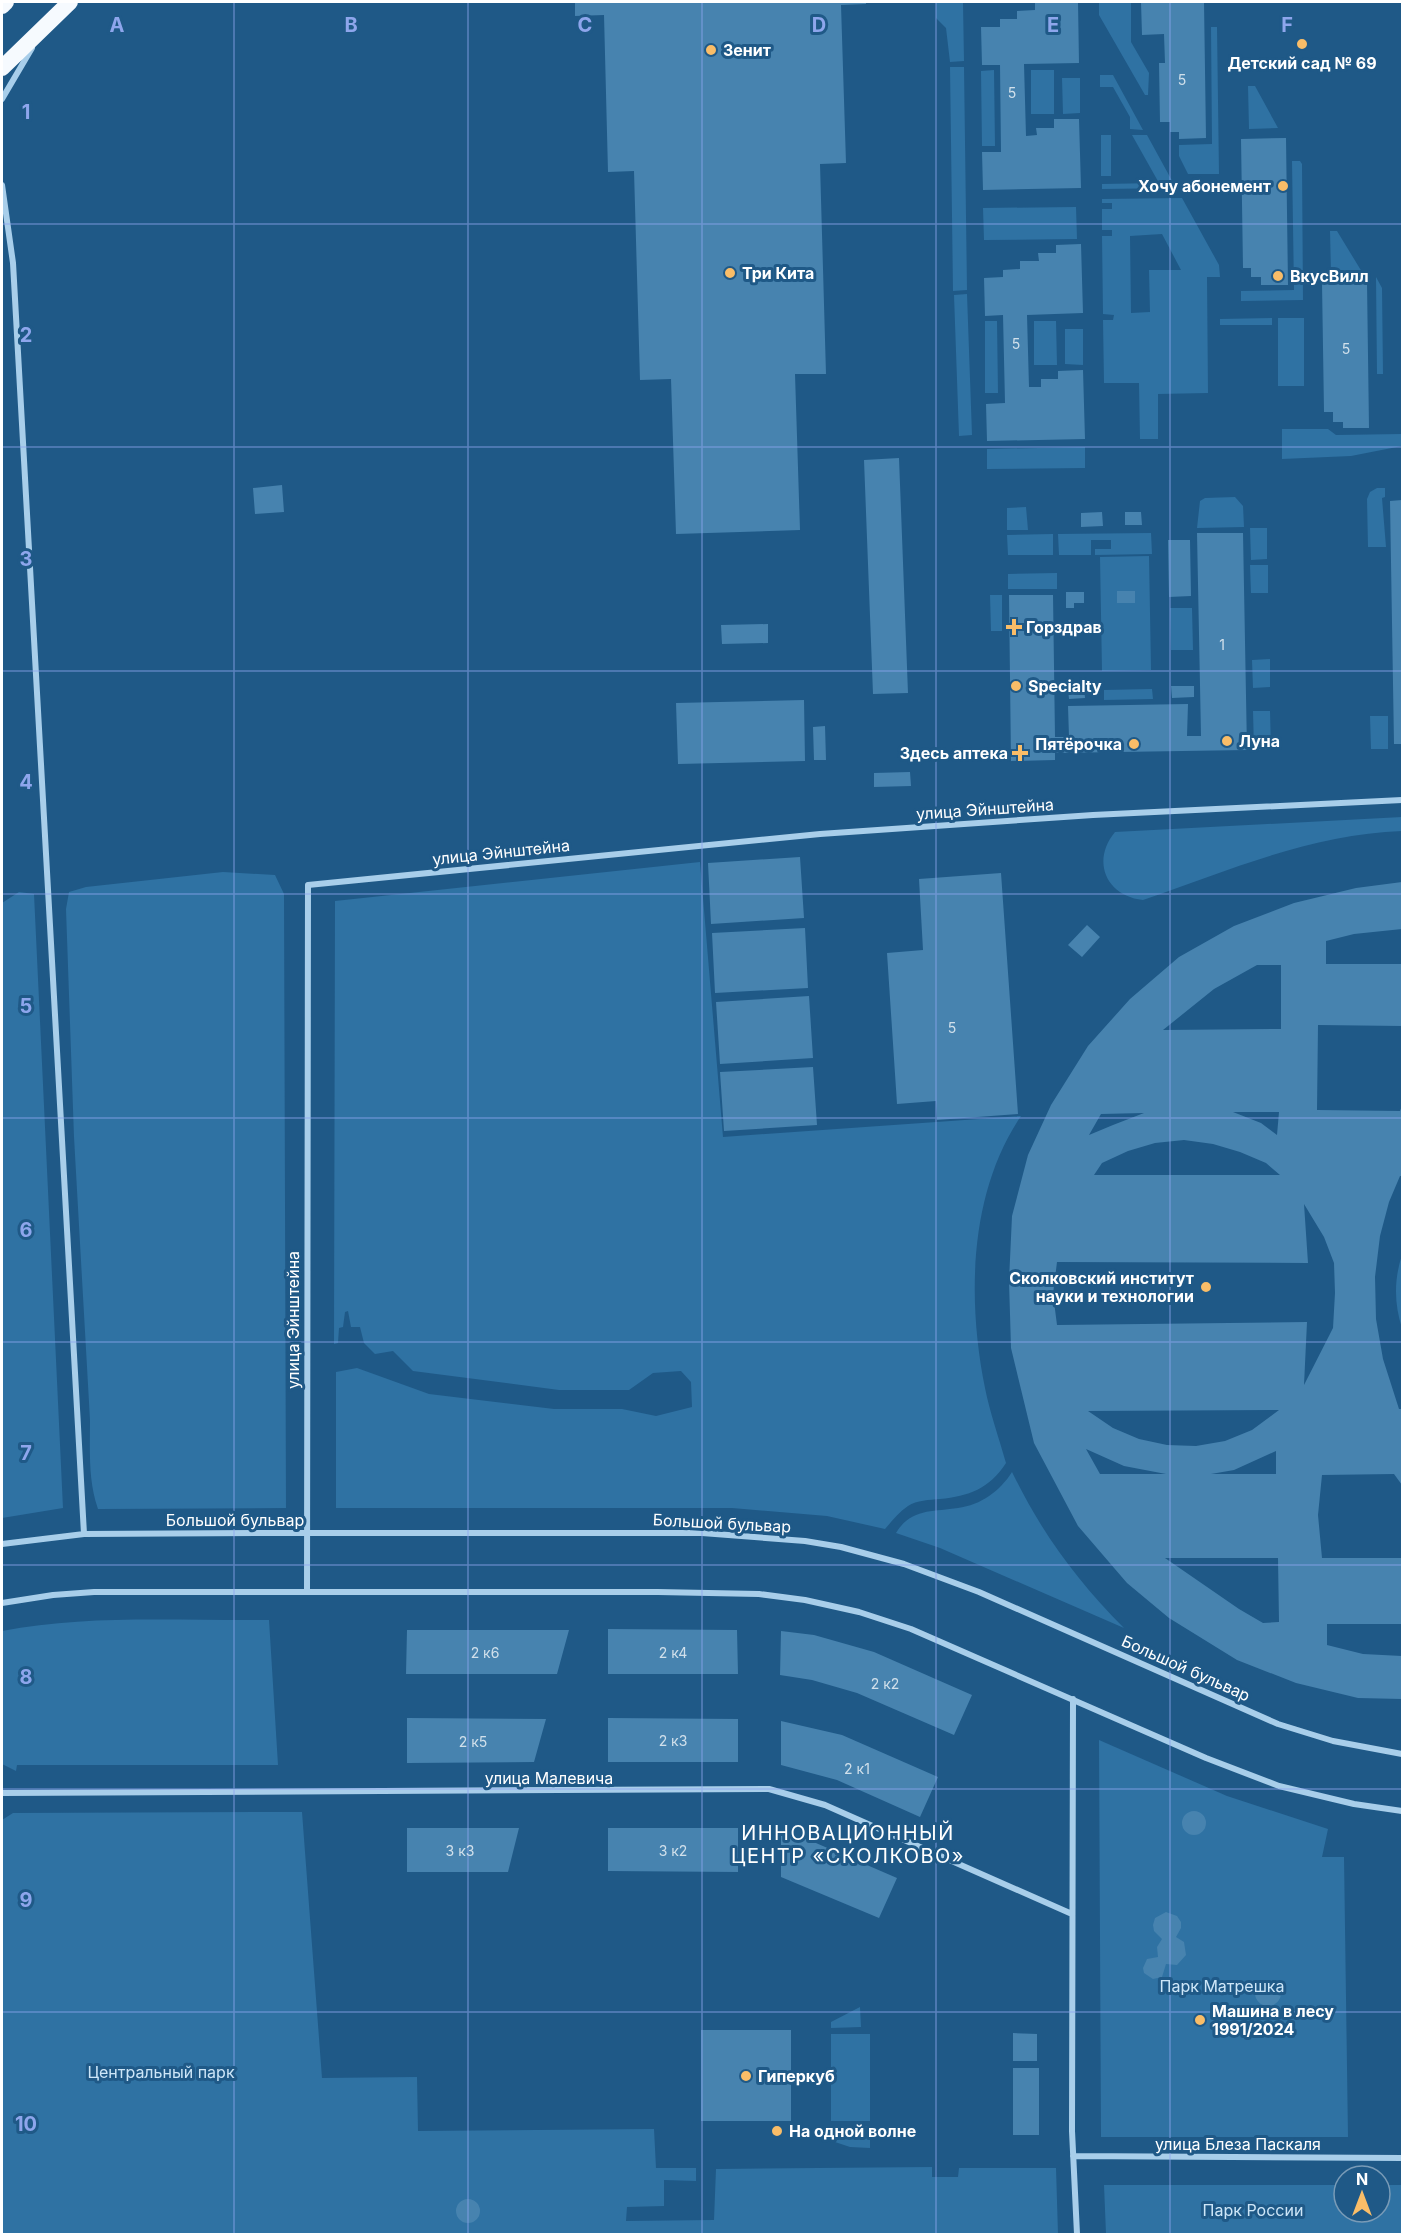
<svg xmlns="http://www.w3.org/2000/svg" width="1404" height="2236" font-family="Inter,sans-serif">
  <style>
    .green { fill: #2f72a3; fill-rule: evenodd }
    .building { fill: #4783af; fill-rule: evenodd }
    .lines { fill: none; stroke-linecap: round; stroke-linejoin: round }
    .minor { stroke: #a8ceea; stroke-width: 6 }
    .trunk { stroke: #f6fafe; stroke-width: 16 }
    .grid { fill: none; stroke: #8ea6ec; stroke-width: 1.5; stroke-opacity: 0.55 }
    .poi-dot { fill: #f9bd68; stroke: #1f5987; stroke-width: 2 }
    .labels { text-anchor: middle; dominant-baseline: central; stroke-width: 6; stroke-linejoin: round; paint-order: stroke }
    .number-label { font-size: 14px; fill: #d1e0eb }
    .poi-label { font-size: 16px; font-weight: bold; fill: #fff; stroke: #1f5987; text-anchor: start }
    .street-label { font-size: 16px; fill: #fff; stroke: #1f5987 }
    .park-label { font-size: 16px; fill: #cde6f8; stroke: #1f5987 }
    .quarter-label { font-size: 20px; letter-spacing: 1.5px; fill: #fff; stroke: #1f5987 }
    .grid-label { font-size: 20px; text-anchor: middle; font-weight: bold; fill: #8ea6ec; stroke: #1f5987; stroke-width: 6; stroke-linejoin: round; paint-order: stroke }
  </style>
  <rect width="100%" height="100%" fill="#1f5987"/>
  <path class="green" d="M936,2H969L963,3L964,61L950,62L946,28L936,18Z
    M1099,2H1131V42L1149,73L1148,95H1145L1099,15Z
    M1211,27H1217L1219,174H1188L1179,156V145L1212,144Z
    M950,67H964L967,290L953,291Z
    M994,70L995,146H982L981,71Z
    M1031,70H1054V114H1031Z
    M1100,75H1113L1143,130L1130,129V117L1113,87H1100Z
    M1062,78H1080V113L1063,114Z
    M1248,86H1255L1278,128L1249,129Z
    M1101,135H1111V176H1101Z
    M1132,135H1147L1176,188L1102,189V184L1159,183Z
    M1292,161H1300L1302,164L1303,300L1241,301V291L1294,290Z
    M1182,198L1219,265L1220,277H1207L1208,393L1158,394V439H1140L1139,383H1104L1103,320H1113L1114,315L1103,314L1102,236H1112V230H1102V209H1112V203H1102V199ZM1162,234L1181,270H1149L1150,312L1131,313L1130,236Z
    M1076,207L1077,239L984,240L983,208Z
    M1330,231H1337L1362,272L1331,273Z
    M1376,277L1382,288L1383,374H1377Z
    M967,294L972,435L959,436L954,295Z
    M1272,318V325H1220V319Z
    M1278,318H1304V386H1278Z
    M985,321H997L998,393H985Z
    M1034,321H1056L1057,365H1034Z
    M1065,329H1083V365L1065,364Z
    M1282,429H1328L1336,435L1402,434V446L1351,456L1282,459Z
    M1085,447V468L987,469V449Z
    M1377,488H1385V497L1382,498L1386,547H1368L1367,499L1370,492Z
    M1235,497L1243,506L1244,527L1197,528L1200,501L1205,498Z
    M1026,507L1028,530H1007V508Z
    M1250,528H1267V559L1251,560Z
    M1151,533L1152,554L1095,555V549H1111V540H1091V555H1059L1058,534Z
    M1053,534V555H1008L1007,535Z
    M1149,556L1151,670L1102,671L1100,557Z
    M1250,565H1268V593H1251Z
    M1057,573V589H1008V574Z
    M990,595H1002V631H991Z
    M1170,608H1192L1193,650H1171Z
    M1270,659V687L1253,688L1252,660Z
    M1152,689L1153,699L1104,700V690Z
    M1253,711H1270L1271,750H1254Z
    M1370,716H1388V749H1371Z
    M1402,817V831C1312,834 1227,871 1143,900C1106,896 1091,861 1115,832Z
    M700,862L723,1137L1021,1116C969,1193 967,1299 985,1388C990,1413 999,1438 1006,1463C989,1489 969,1496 940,1499C929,1500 917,1500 908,1506C899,1512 892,1521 885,1529L827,1516L732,1508H336V1372L357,1368L429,1394L554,1409H622L656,1416L692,1407L691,1382L681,1371L653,1373L629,1390H559L413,1371L393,1351L375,1354L364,1343L360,1327H351L348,1311L345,1312L343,1327L339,1328L338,1343L334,1344L335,901Z
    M223,872L275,875L284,894L286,1508L98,1509C88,1481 90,1450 90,1420L74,1137L66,909L69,892L86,887Z
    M19,892L34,894L63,1508L2,1518V903Z
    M1402,1255V1328C1394,1304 1394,1279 1402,1255Z
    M1012,1472C1041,1532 1077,1581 1124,1628L940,1548L896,1533C911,1508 933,1512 958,1508C981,1505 1000,1491 1012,1472Z
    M269,1620L278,1765H17L16,1771L2,1764V1631C88,1614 181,1621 269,1620Z
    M1099,1740L1227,1796L1328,1829L1322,1857H1344L1348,2137H1101Z
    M280,1812H302L322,2078L417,2077L418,2131L654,2129L656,2168H696V2181L664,2180V2206L627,2207L626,2221L714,2220L716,2169L932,2167V2177H958L959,2168H1056L1058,2234H2V1820L13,1813Z
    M860,2007L861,2027L831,2028V2022Z
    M831,2034H870V2121H831Z
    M831,2126H870V2148L850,2147L832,2141Z
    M1104,2185H1344V2212H1380V2185H1402V2234H1106Z"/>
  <path class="building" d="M575,2H866V4L841,5L846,163L820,164L826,374H795L800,530L676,534L671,379L640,380L634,171L608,172L604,15L575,16Z
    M1078,2L1079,63L1024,64L1026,136L1037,135L1036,128H1054V119H1079L1081,188L983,190L982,152H1001L1000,65H982L981,27H1000V19H1017V11L1035,10V3Z
    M1141,2H1204L1206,138L1179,139V132H1170V122H1160L1159,63H1165L1164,34L1142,35Z
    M1286,138L1288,285H1261V277H1251V268H1243L1241,139Z
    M1081,244L1083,313L1027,315L1029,387H1041V379H1058V371L1083,370L1085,439L987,441L986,404L1005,403L1003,315L985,316L984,278L1003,277V270L1020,269V261H1039L1038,253H1056V245Z
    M1367,282L1369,428H1343V422H1333V412H1324L1322,283Z
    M899,458L908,693L873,694L864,460Z
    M282,485L284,512L255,514L253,488Z
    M1402,500V744H1394L1390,501Z
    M1102,512L1103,526L1081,527V513Z
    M1125,512H1141L1142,525H1125Z
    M1197,533H1243L1247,750L1055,753V760L1011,761L1009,595H1053L1055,737H1069L1068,706L1188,704L1187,736H1201Z
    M1168,540H1190L1191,596L1169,597Z
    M1117,591H1135V603H1117Z
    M1066,592H1084V603H1074V608H1066Z
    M768,624V643L722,644L721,625Z
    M1171,686H1194V697L1172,698Z
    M1084,688L1085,698L1069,699L1068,689Z
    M804,700L805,761L678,764L676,703Z
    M825,726L826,760H814L813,727Z
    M910,772L911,786L874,787V773Z
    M800,857L804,918L711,924L708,863Z
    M1001,873L1018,1114L937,1120L936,1101L897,1104L887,953L923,950L919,879Z
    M1402,882V929L1354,934L1326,941V964H1402V1026L1318,1025L1317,1110L1400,1111L1402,1106V1176H1400L1389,1202L1380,1236L1375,1277L1376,1319L1383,1359L1399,1409H1402V1485L1394,1474L1322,1475L1318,1515L1322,1558H1402V1624H1327V1645L1363,1654L1402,1656V1699L1358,1698L1296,1683L1237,1660L1169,1618L1127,1583L1078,1526L1034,1443L1011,1348L1009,1281L1012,1216L1028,1155L1051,1105L1088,1046L1130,999L1179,957L1234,926L1294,903L1356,888ZM1257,965H1281V1029L1163,1030L1214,989ZM1233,1112H1279L1277,1135L1261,1123ZM1144,1113L1113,1125L1089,1135L1101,1114ZM1184,1140L1213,1144L1240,1152L1266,1163L1280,1175H1094L1102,1163L1128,1151L1155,1143ZM1304,1204L1324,1237L1334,1263L1335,1293L1333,1328L1304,1385L1307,1322L1057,1325L1053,1294L1057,1262L1308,1263ZM1279,1410L1252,1430L1225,1441L1196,1446L1167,1445L1139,1439L1113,1428L1088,1411ZM1086,1449L1124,1466L1166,1474H1100ZM1276,1451V1474H1211L1234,1470ZM1165,1558H1278L1279,1622L1263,1623L1239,1609Z
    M1087,925L1100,937L1082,957L1068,945Z
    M805,928L808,988L715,993L712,933Z
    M809,996L813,1058L720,1064L716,1002Z
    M813,1067L817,1125L724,1131L720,1072Z
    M608,1629L737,1630L738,1674H608Z
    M407,1630H569L557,1674H406Z
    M781,1631L814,1635L874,1652L972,1695L954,1735L857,1693L812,1680L780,1675Z
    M407,1718L546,1719L534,1762L407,1763Z
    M608,1718L738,1719V1762H608Z
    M781,1721L842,1735L938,1777L920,1817L837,1780L781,1765Z
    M1182 1823a12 12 0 1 1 24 0a12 12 0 1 1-24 0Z
    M407,1828H519L508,1872H407Z
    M608,1828H738V1872L608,1871Z
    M781,1832L809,1840L897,1878L879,1918L781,1877Z
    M1166,1912L1177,1916L1181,1922V1928L1176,1937L1184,1942L1186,1955L1177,1965L1166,1964L1162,1977L1153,1979L1144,1973L1143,1968L1147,1959L1158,1957L1157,1947L1162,1939L1154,1931L1153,1925L1155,1918Z
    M1255 1993a13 13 0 1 1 26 0a13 13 0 1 1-26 0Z
    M701,2030H791V2121H701Z
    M1013,2033L1037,2034V2061H1013Z
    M1013,2068H1039V2135H1013Z
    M456 2211a12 12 0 1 1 24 0a12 12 0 1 1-24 0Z"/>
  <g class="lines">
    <path class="minor" d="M2,99L32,48
      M2,185L13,263L84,1534
      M2,1544L84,1534L273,1533H702L805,1541L841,1547L904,1564L979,1592L1278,1724L1333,1741L1402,1754
      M307,1592L308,885L820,834L1093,815L1402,800
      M2,1603L53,1595L94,1592H658L759,1594L805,1600L859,1612L911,1629L1206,1758L1279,1786L1354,1804L1402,1811
      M1073,1699L1072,2131L1077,2234
      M2,1793L769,1789L825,1805L1072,1914
      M1073,2156L1402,2158"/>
    <path class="trunk" d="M2,6L6,2
      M2,68L70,2"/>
  </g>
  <path class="grid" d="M234,2V2234M468,2V2234M702,2V2234M936,2V2234M1170,2V2234M2,224H1402M2,447H1402M2,671H1402M2,894H1402M2,1118H1402M2,1342H1402M2,1565H1402M2,1789H1402M2,2012H1402"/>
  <g class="poi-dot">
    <circle cx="1302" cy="44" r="6"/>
    <circle cx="711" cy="50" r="6"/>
    <circle cx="1283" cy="186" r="6"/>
    <circle cx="730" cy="273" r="6"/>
    <circle cx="1278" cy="276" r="6"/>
    <path d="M1011 618h6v6h6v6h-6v6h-6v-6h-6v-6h6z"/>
    <circle cx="1016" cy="686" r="6"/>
    <circle cx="1227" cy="741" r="6"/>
    <circle cx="1134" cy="744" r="6"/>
    <path d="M1017 744h6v6h6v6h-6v6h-6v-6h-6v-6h6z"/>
    <circle cx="1206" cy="1287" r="6"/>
    <circle cx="1200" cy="2020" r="6"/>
    <circle cx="746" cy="2076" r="6"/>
    <circle cx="777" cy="2131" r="6"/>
  </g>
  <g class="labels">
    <g class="number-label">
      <text x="1182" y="79">5</text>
      <text x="1012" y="92">5</text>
      <text x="1016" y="343">5</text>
      <text x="1346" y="348">5</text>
      <text x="1222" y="644">1</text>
      <text x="952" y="1027">5</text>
      <text x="485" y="1652">2 к6</text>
      <text x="673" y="1652">2 к4</text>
      <text x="885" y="1683">2 к2</text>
      <text x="673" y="1740">2 к3</text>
      <text x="473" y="1741">2 к5</text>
      <text x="857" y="1768">2 к1</text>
      <text x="460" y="1850">3 к3</text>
      <text x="673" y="1850">3 к2</text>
    </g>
    <g class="poi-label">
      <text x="723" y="50">Зенит</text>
      <text x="1302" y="63" text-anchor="middle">Детский сад № 69</text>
      <text x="1271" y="186" text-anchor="end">Хочу абонемент</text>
      <text x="742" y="273">Три Кита</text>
      <text x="1290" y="276">ВкусВилл</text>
      <text x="1026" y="627">Горздрав</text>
      <text x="1028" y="686">Specialty</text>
      <text x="1239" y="741">Луна</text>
      <text x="1122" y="744" text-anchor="end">Пятёрочка</text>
      <text x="1008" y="753" text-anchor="end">Здесь аптека</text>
      <text x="1194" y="1278" text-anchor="end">Сколковский институт<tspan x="1194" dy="18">науки и технологии</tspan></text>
      <text x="1212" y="2011">Машина в лесу<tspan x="1212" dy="18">1991/2024</tspan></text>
      <text x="758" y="2076">Гиперкуб</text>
      <text x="789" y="2131">На одной волне</text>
    </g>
    <g class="street-label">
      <text transform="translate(985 809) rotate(-4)">улица Эйнштейна</text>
      <text transform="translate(501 852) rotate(-6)">улица Эйнштейна</text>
      <text transform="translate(293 1320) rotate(-90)">улица Эйнштейна</text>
      <text x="235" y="1520">Большой бульвар</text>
      <text transform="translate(722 1523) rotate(3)">Большой бульвар</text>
      <text transform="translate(1186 1668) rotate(24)">Большой бульвар</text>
      <text x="549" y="1778">улица Малевича</text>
      <text x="1238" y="2144">улица Блеза Паскаля</text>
    </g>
    <g class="park-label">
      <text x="1222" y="1986">Парк Матрешка</text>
      <text x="161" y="2072">Центральный парк</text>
      <text x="1253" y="2210">Парк России</text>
    </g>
    <g class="quarter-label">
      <text x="848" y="1833">ИННОВАЦИОННЫЙ<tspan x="848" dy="23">ЦЕНТР «СКОЛКОВО»</tspan></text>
    </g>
  </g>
  <g class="grid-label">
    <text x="117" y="32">A</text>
    <text x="351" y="32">B</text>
    <text x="585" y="32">C</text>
    <text x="819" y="32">D</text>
    <text x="1053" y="32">E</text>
    <text x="1287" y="32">F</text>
    <text x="26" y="119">1</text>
    <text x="26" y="342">2</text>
    <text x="26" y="566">3</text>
    <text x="26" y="789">4</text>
    <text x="26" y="1013">5</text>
    <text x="26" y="1237">6</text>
    <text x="26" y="1460">7</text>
    <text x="26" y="1684">8</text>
    <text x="26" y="1907">9</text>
    <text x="26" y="2131">10</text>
  </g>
  <rect width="1404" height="2236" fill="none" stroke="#ffffff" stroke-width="6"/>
  <g transform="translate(1362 2194)"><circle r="28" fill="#1f5987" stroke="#799bb7" stroke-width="1.5"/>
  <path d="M0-4.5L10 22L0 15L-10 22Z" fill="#f9bd68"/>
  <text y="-9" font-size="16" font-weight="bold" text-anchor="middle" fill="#ffffff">N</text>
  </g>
</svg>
